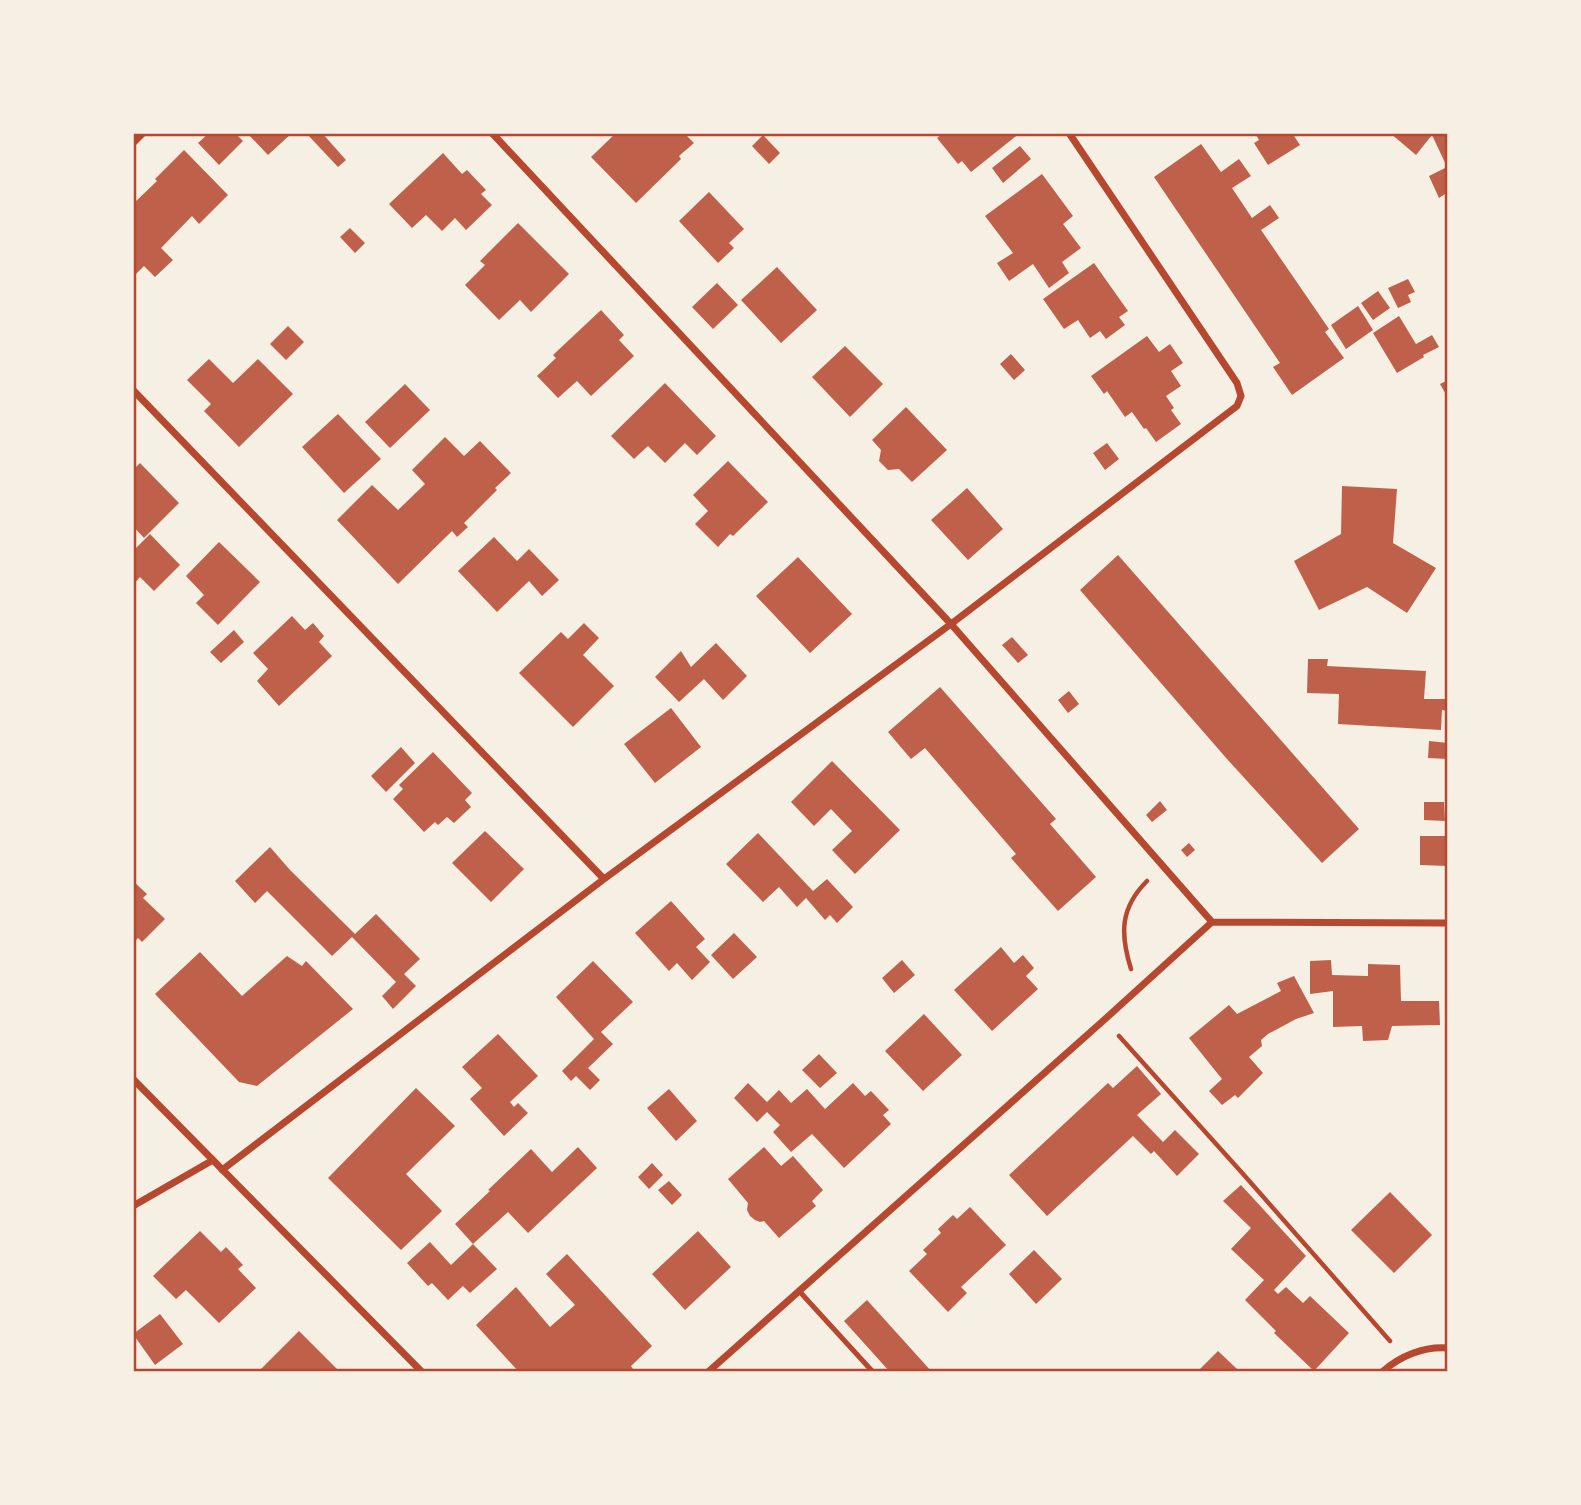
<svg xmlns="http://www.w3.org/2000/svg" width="1581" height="1505" font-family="'IBM Plex Sans',sans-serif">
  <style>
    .building { fill: #bf614a }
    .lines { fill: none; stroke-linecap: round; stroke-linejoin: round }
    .path { stroke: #b5482f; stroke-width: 4.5 }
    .service { stroke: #b5482f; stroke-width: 5 }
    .minor { stroke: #b5482f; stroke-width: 7 }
    .neatline { fill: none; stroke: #b5482f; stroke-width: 2.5 }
  </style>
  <rect width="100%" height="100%" fill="#f6efe4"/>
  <path class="building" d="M209,133H235L243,141L219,165L198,143Z
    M247,133H292L268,155Z
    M306,133H322L346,160L338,167Z
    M616,133H684L694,143L679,156L681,159L636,203L591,157Z
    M944,133H1020L971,172L962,161L958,164L937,138Z
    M1255,133H1292L1300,145L1268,165L1254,143L1259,140Z
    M1390,133H1448V192L1439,198L1429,176L1447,167L1432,135L1416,155Z
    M763,135L780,153L769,164L752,146Z
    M1201,144L1221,172L1239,159L1251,176L1232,188L1252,218L1270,205L1279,218L1261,230L1329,329L1325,332L1344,358L1292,395L1273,367L1280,363L1154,177Z
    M1020,146L1031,159L1003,183L992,168Z
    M184,150L228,195L199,224L192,216L161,248L173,260L155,277L144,266L133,277V204L157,181L155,179Z
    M443,153L462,174L467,170L486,190L481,194L492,205L466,230L455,218L442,231L426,215L412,228L389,204Z
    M1042,174L1073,216L1063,224L1081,248L1062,262L1069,273L1049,288L1033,264L1009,281L997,263L1013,253L985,216Z
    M709,192L744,229L729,243L734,248L718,263L679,221Z
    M518,223L569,274L531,312L520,300L499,320L465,285L485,265L480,261Z
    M350,228L365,243L355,253L340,237Z
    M1094,263L1128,311L1119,317L1125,325L1106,339L1100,331L1090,338L1078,320L1064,329L1043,299Z
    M777,267L817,310L781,343L741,300Z
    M1408,279L1415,292L1408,295L1411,302L1398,308L1388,288Z
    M717,283L738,305L713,329L692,307Z
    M1378,291L1390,308L1373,320L1361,303Z
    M1358,306L1373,330L1346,349L1331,325Z
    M601,310L624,335L619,340L634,356L591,396L577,381L558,398L537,376L556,358L553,355Z
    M1399,316L1416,344L1432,335L1439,347L1423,355L1424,357L1397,373L1373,333Z
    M288,326L304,342L286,360L270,344Z
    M1147,336L1159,352L1170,344L1183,363L1171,371L1181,386L1166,396L1174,408L1171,410L1181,424L1156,442L1146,428L1144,429L1132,412L1125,417L1107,391L1104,394L1091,376Z
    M845,346L883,384L850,417L812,377Z
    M1011,354L1025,370L1014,380L1000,364Z
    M209,359L233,383L258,359L293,394L239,447L204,411L211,404L187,380Z
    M1448,380V398L1440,384Z
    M665,383L716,436L697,455L685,443L665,463L648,446L634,459L611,436Z
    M405,384L430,410L390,448L365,422Z
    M906,407L947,450L912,482L899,469L888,470L879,461L881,450L872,440Z
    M338,414L381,459L344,493L302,447Z
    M445,437L464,456L480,441L511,473L495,488L497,490L464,523L468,527L457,537L452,531L398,584L337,520L372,485L398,510L425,484L412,470Z
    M1107,443L1119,459L1105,470L1093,453Z
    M728,461L768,502L733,536L730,534L718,547L695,524L708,511L693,495Z
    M140,463L179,503L144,538L133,526V470Z
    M1342,486L1397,489L1393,543L1436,568L1407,613L1367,587L1319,610L1294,561L1341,534Z
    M967,488L1003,529L968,560L931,520Z
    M150,534L180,565L154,591L140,577L133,585V551Z
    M494,537L517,561L529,549L559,580L542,596L529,581L497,612L458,571Z
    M219,542L260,582L218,625L196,603L204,595L186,576Z
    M1118,555L1359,829L1322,863L1227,759L1080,590Z
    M798,557L852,614L810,653L756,596Z
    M292,616L305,630L313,623L324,636L319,642L332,656L279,706L257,681L268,669L253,653Z
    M584,623L599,638L583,655L614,686L573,727L519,673L561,632L568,639Z
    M234,630L244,642L221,663L210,652Z
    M1012,637L1028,655L1018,663L1002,645Z
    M716,643L747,676L723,700L704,679L679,702L655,677L681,651L691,667Z
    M1308,659H1328L1327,666L1426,671L1424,699H1448V711L1442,710L1441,730L1338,724L1339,694L1307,693Z
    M940,687L1056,819L1050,824L1096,877L1058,911L1011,858L1016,854L925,748L911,759L888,732Z
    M1069,691L1079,704L1068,713L1058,700Z
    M671,708L701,747L655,783L624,744Z
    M1429,741L1448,743V759L1428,758Z
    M401,747L415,763L386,792L371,776Z
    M433,752L472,793L465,800L471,807L454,823L447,817L438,825L435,822L424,832L393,799L403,789L399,785Z
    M832,761L900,830L855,874L832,850L852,831L831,809L814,826L791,802Z
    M1160,801L1167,810L1152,822L1146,815Z
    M1424,802H1444L1445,821L1424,820Z
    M485,831L524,869L491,902L452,863Z
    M758,833L813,891L827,879L853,907L837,923L830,915L825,920L806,898L797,907L779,887L763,902L726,864Z
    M1420,836H1448V866L1420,865Z
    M1189,843L1195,850L1187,857L1181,850Z
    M270,847L290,870L355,934L376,914L420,959L404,974L416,986L393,1009L382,996L396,982L352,937L332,956L267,891L255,903L235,881Z
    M133,881L147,894L143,898L165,919L142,942L138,938L133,943Z
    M671,901L705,939L696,947L710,962L692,980L677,963L669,971L635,933Z
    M734,933L757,957L733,979L711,955Z
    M1001,947L1014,963L1023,955L1034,968L1026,976L1038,989L992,1031L954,990Z
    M200,952L242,996L287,956L302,966L306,961L353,1009L257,1086L239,1082L155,994Z
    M902,960L915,975L894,993L882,978Z
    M1331,960L1332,975L1368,976V964L1400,965L1401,1001H1439L1440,1025L1392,1026L1388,1040L1363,1041L1362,1026L1333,1027V991L1310,994V961Z
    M593,961L633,1002L601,1032L613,1044L588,1068L600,1080L590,1090L576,1076L571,1081L562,1071L594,1039L556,997Z
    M1294,976L1314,1013L1296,1019L1268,1034L1261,1040L1262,1046L1249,1057L1263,1073L1238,1098L1235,1095L1222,1105L1209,1091L1222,1079L1189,1038L1229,1005L1237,1014L1281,991L1277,983Z
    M924,1014L962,1055L923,1091L885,1051Z
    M498,1034L538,1076L510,1102L514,1107L518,1103L528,1113L504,1136L470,1099L482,1088L462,1067Z
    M819,1054L837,1073L820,1088L802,1070Z
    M1137,1066L1161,1094L1137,1115L1163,1142L1175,1130L1199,1154L1177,1176L1154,1151L1151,1154L1133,1136L1047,1216L1009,1175L1108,1083L1113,1088Z
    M748,1083L767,1102L779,1090L791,1103L807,1089L825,1109L853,1083L865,1096L871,1091L889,1110L883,1115L891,1124L844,1168L812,1134L791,1152L773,1132L780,1125L767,1112L757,1122L734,1098Z
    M416,1088L455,1126L406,1174L442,1211L401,1250L328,1178Z
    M669,1089L697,1121L676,1141L647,1108Z
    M578,1147L597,1168L528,1233L508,1212L473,1244L455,1224L490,1191L488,1190L531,1149L552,1172Z
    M764,1147L781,1166L793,1156L823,1190L812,1201L816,1206L779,1238L764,1221L760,1222L755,1220L750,1216L747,1210L748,1203L728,1179Z
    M652,1163L663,1175L649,1189L638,1177Z
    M669,1181L682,1195L672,1205L658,1190Z
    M1241,1185L1306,1256L1274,1290L1278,1294L1286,1287L1303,1303L1310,1296L1349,1333L1314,1371L1274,1333L1276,1331L1245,1300L1264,1280L1231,1249L1251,1228L1223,1201Z
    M1390,1192L1432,1235L1394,1273L1351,1230Z
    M970,1207L1006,1245L961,1287L967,1293L948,1312L909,1271L927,1254L923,1250L941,1233L938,1229L953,1215L957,1219Z
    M200,1231L221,1252L226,1247L243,1265L238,1269L256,1288L219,1323L186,1290L176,1299L153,1276Z
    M698,1231L731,1267L685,1310L652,1274Z
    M430,1242L451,1265L473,1244L497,1269L470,1293L463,1286L448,1300L432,1283L428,1286L407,1263Z
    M1034,1250L1062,1279L1036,1304L1009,1274Z
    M567,1254L652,1346L631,1366L633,1369L630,1372H519L476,1325L516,1287L550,1327L575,1305L546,1274Z
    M867,1300L932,1372H890L844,1321Z
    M160,1314L183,1344L155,1365L133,1334Z
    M299,1331L340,1372H264L261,1369Z
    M1218,1351L1237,1369L1240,1372H1197Z"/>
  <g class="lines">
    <path class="path" d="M1131,969C1120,934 1120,908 1147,881
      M1119,1036L1244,1175L1390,1341"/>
    <path class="service" d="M800,1292L873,1372"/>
    <path class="minor" d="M492,133L951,624L1212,922
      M133,143L143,133
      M133,390L604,879
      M133,1079L422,1372
      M222,1170L604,879L951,624L1237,406L1241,396L1237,383L1069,133
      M133,1206L213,1160
      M708,1372L1104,1020L1212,922L1448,923
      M1382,1372C1400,1356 1424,1346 1448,1348"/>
  </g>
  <rect width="1581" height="1505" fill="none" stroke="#f6efe4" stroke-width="270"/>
  <rect x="135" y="135" width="1311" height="1235" class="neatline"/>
</svg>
